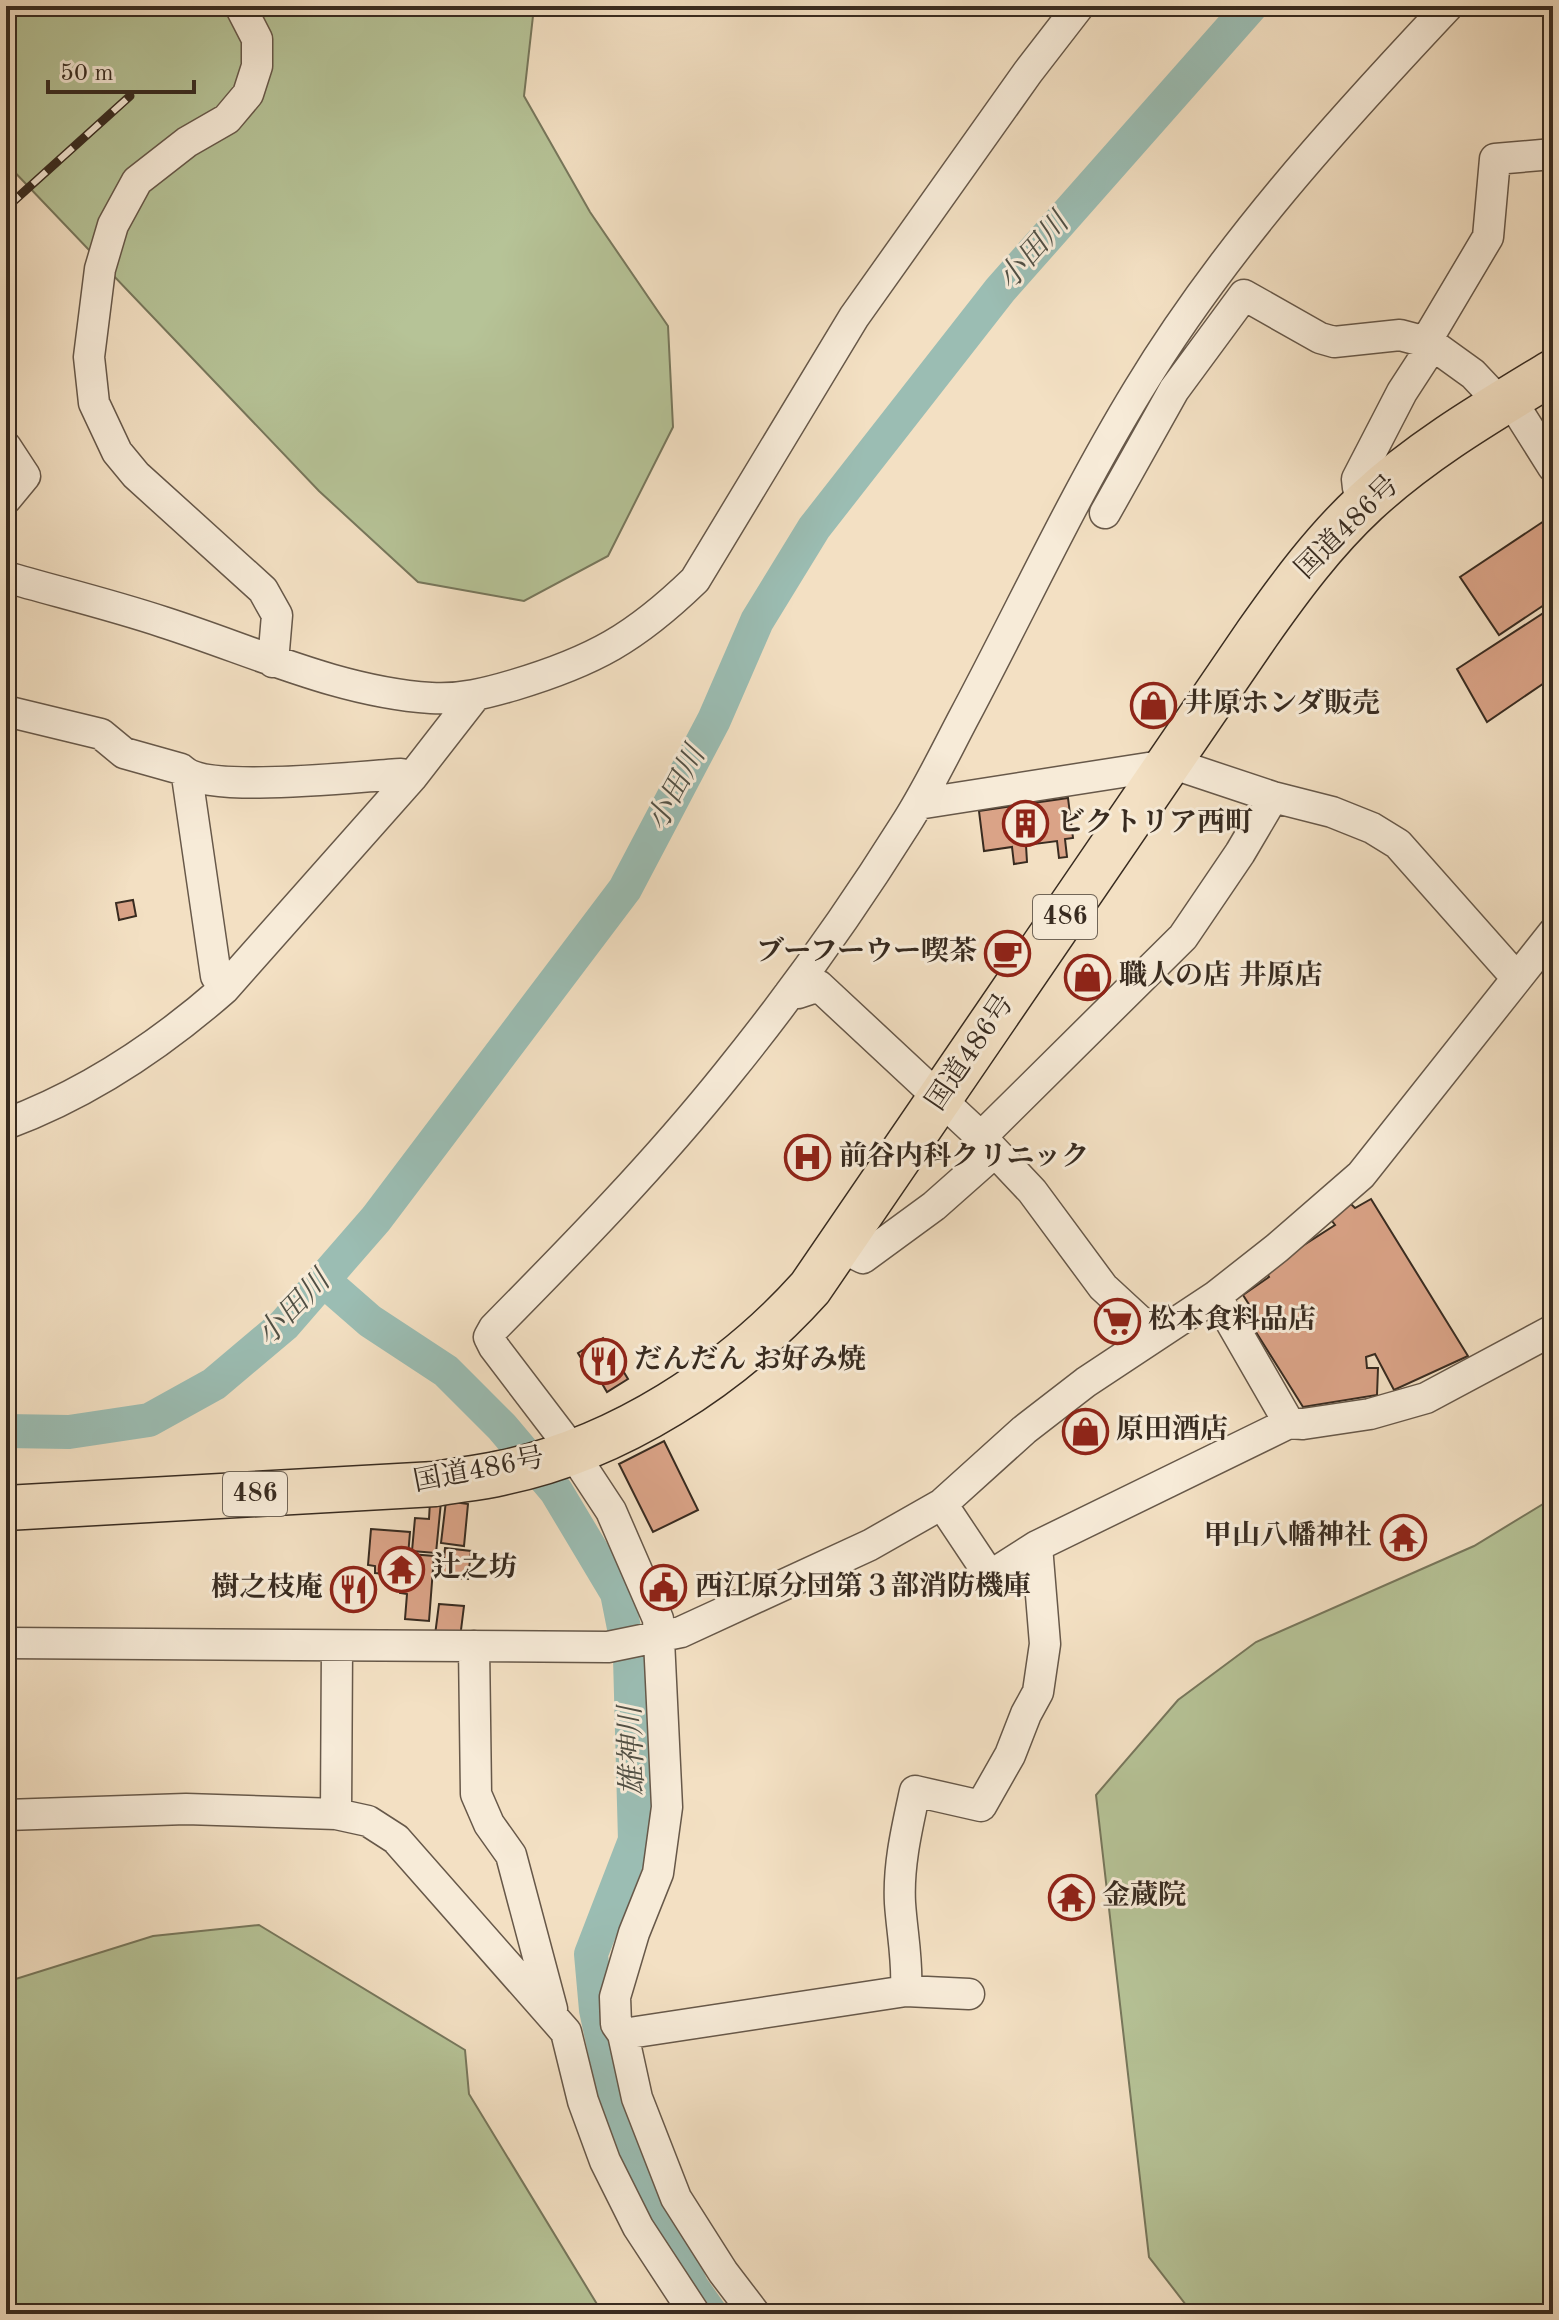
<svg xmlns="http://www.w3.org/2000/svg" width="1559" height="2320" font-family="'Old Standard TT','Noto Serif JP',serif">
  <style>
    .green { fill: #b6c397; stroke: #77775c; stroke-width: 2 }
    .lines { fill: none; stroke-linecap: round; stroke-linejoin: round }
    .river { stroke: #9bbdb3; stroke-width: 34 }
    .building { fill: #daa387; stroke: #382b20; stroke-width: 2 }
    .minor-casing { stroke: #675849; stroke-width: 33 }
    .highway-casing { stroke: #382b20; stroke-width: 47 }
    .minor { stroke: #f7ebd8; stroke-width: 30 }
    .highway { stroke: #f3e0c3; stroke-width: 44 }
    .rail-casing { stroke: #382b20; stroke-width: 9 }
    .rail { stroke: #f7ebd8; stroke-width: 6; stroke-dasharray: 18; stroke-linecap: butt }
    .labels { text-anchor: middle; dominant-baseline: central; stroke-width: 6; stroke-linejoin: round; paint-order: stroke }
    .shield { fill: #f7ebd8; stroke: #716557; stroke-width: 2 }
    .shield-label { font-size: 26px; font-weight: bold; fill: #382b20 }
    .street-label { font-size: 28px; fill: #382b20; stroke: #f7ebd8 }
    .poi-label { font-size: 28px; font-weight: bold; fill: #382b20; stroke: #f7ebd8; text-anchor: start }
    .water-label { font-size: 30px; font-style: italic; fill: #515045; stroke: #f7ebd8 }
  </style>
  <rect width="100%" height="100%" fill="#f3e0c3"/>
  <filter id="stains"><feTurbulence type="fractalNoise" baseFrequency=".0025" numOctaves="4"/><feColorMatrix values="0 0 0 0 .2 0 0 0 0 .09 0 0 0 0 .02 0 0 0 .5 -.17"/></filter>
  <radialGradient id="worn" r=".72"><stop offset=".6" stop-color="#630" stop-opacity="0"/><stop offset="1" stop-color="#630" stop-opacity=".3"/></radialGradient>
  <path class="green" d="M6,6H542L533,16L524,96L590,212L668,326L673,427L608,556L524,601L418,582L319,491L6,163Z
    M1553,1498V2314H1193L1149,2257L1096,1795L1178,1700L1256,1642L1474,1546Z
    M259,1925L465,2050L469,2094L603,2314H6V1982L153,1936Z"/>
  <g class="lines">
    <path class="river" d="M323,1280L370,1321L446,1371L502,1427L556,1491L617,1593L630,1658L635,1840L591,1954L596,2010L615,2098L632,2150L692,2287L711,2314
      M6,1431L69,1432L149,1420L214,1384L284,1325L323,1280L376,1219L625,889L714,720L757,621L814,528L1000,290L1251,6"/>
  </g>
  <path class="building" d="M1553,515V599L1499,635L1460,577Z
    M1545,612L1550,621L1553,619V677L1487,722L1457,669Z
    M1068,798L1073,838L1065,839L1067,857L1059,858L1057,841L1026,845L1027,862L1014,864L1012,847L984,851L979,811Z
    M133,900L136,916L119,920L116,903Z
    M1371,1199L1468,1356L1394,1390L1375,1354L1366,1357L1367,1368H1378L1377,1395L1303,1407L1254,1329L1262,1325L1243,1295L1269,1277L1265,1270L1335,1225L1329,1217L1351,1204L1355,1208Z
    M603,1338L628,1379L607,1392L591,1365L587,1368L578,1353Z
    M664,1441L698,1510L653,1532L619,1464Z
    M430,1501L441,1502L436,1553L412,1551L415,1518L429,1519Z
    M446,1501L468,1504L464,1546L441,1543Z
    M371,1529L410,1532L407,1568L398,1567L397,1575L375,1573V1566L368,1565Z
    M445,1548L471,1551L468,1579L442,1577Z
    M410,1554L434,1556L429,1621L405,1619L407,1594L400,1593L401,1576H408Z
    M660,1569L677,1600L667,1606L650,1575Z
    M439,1604L464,1606L460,1638L435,1635Z"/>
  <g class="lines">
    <defs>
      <path id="minor" d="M240,6L257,39V66L248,94L227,119L187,142L137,181L113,225L100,269L89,357L94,403L117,452L136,475L263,590L277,615L273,662
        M6,447L25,476L6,499
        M1367,500L1358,488L1357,479L1402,392L1428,352L1431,333L1488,237L1495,159L1553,154
        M1105,513L1174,390L1244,295L1320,338L1334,342L1400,335L1430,343L1473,374L1490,392L1519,413L1553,467
        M6,577C58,592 112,605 163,622C251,650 338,692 431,698C460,700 487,693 514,685C594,661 635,638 695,580L854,317L1028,72L1079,6
        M6,711L101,734L124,753L181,769C206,795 360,776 401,774L412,777
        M187,776L216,976L224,989
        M918,804L1148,768L1180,766L1273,797L1332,812L1372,828L1398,844L1516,977
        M790,993H798L819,986L981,1137L1032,1191L1103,1287L1155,1335
        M6,1124C87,1094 159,1046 224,989L412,777L475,696
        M981,1137L1183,937L1240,853L1273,797
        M841,1247L863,1258L934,1206L995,1152
        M1216,1296L1289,1423
        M942,1504L990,1576L1037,1546L1289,1423L1303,1424L1370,1414L1426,1398L1553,1330
        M6,1643L608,1647L681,1632L870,1545L942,1504L1024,1430L1086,1382L1216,1296L1277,1248L1361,1175L1553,933
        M474,1646L476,1794L489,1824L511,1855L552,2009
        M336,1814L337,1646
        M6,1815L186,1809L336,1814L368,1821L396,1839L566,2032L583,2101L605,2161L638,2227L695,2314
        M906,1991L969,1994
        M623,2034L906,1991C908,1961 902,1933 900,1903C898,1865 907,1828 915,1791L981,1806L1010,1755L1026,1714L1038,1692L1045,1644L1037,1546
        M755,2314L723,2272L676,2198L637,2098L623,2034L616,2024L615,1997L634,1933L658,1873L667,1807L658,1619L611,1511L561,1435L494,1347L489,1337L494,1328C575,1246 656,1163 728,1073C792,994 851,911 905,825C927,791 945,753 964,717C1022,608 1074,495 1138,390C1224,248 1335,126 1448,6"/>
      <path id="highway" d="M6,1508L435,1484C457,1480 479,1478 501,1473C618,1449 731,1376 810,1288L1257,634C1290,587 1324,541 1366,502C1422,450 1489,411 1553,372"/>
    </defs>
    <use href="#minor" class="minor-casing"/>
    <use href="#highway" class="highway-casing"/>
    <use href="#minor" class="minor"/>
    <use href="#highway" class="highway"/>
    <defs>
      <path id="rail" d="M6,208L130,96"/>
    </defs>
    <use href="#rail" class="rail-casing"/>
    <use href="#rail" class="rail"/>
  </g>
  <defs>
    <symbol id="shop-ring" viewBox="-11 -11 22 22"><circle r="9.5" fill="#f7ebd8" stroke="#8f2418" stroke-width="1.5"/><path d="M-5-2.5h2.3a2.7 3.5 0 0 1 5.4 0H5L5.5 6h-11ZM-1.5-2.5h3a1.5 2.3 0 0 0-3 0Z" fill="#8f2418"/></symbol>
    <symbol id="building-ring" viewBox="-11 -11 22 22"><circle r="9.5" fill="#f7ebd8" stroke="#8f2418" stroke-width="1.5"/><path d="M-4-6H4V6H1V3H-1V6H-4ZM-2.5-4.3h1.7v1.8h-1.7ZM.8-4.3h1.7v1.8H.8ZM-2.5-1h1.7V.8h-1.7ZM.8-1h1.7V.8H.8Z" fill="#8f2418"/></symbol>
    <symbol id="cafe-ring" viewBox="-11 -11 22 22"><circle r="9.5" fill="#f7ebd8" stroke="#8f2418" stroke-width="1.5"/><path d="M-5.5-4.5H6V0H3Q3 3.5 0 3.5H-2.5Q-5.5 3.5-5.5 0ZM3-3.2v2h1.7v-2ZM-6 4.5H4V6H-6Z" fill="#8f2418"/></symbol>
    <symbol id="hospital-ring" viewBox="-11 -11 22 22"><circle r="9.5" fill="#f7ebd8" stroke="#8f2418" stroke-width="1.5"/><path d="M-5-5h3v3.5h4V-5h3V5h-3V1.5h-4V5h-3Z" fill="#8f2418"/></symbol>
    <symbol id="supermarket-ring" viewBox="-11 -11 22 22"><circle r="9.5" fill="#f7ebd8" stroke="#8f2418" stroke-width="1.5"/><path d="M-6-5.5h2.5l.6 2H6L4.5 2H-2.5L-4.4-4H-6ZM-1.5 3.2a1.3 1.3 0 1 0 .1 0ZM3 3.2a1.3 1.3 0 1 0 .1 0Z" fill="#8f2418"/></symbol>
    <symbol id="restaurant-ring" viewBox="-11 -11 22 22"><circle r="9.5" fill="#f7ebd8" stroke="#8f2418" stroke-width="1.5"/><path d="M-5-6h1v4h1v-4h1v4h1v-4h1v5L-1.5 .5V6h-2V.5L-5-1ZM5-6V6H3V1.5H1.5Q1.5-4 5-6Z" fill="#8f2418"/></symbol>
    <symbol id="temple-ring" viewBox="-11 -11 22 22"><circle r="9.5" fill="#f7ebd8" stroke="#8f2418" stroke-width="1.5"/><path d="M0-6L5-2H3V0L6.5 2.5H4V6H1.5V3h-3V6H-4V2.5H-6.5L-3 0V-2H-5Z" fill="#8f2418"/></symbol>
    <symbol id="civic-ring" viewBox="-11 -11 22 22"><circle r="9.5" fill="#f7ebd8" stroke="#8f2418" stroke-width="1.5"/><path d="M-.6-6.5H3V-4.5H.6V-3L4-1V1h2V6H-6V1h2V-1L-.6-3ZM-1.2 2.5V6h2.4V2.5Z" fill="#8f2418"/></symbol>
  </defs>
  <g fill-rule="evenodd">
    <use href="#shop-ring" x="1128" y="680" width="51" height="51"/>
    <use href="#building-ring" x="1000" y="798" width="51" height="51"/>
    <use href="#cafe-ring" x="982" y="928" width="51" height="51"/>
    <use href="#shop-ring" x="1062" y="952" width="51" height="51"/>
    <use href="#hospital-ring" x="782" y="1132" width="51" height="51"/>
    <use href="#supermarket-ring" x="1092" y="1296" width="51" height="51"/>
    <use href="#restaurant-ring" x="578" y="1336" width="51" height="51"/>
    <use href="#shop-ring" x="1060" y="1406" width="51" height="51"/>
    <use href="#temple-ring" x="1378" y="1512" width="51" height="51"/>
    <use href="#temple-ring" x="376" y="1544" width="51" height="51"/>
    <use href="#civic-ring" x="638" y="1562" width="51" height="51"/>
    <use href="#restaurant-ring" x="328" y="1564" width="51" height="51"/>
    <use href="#temple-ring" x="1046" y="1872" width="51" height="51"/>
  </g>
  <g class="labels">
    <g class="shield">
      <rect x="1033" y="895" width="64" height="44" rx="6"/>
      <rect x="223" y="1472" width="64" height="44" rx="6"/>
    </g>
    <g class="shield-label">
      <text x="1065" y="917">486</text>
      <text x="255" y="1494">486</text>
    </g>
    <g class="street-label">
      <text transform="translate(1348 528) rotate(-45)">国道486号</text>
      <text transform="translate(971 1053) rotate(-56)">国道486号</text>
      <text transform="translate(479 1471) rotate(-11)">国道486号</text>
    </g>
    <g class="poi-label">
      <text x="1185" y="705">井原ホンダ販売</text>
      <text x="1057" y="824">ビクトリア西町</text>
      <text x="977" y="953" text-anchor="end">ブーフーウー喫茶</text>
      <text x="1119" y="977">職人の店 井原店</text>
      <text x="839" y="1158">前谷内科クリニック</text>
      <text x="1148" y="1321">松本食料品店</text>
      <text x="634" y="1361">だんだん お好み焼</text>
      <text x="1116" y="1431">原田酒店</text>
      <text x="1372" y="1537" text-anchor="end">甲山八幡神社</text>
      <text x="433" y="1569">辻之坊</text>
      <text x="695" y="1588">西江原分団第３部消防機庫</text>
      <text x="323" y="1589" text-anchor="end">樹之枝庵</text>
      <text x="1102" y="1897">金蔵院</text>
    </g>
    <g class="water-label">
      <text transform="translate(1034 252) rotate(-49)">小田川</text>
      <text transform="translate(677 789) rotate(-62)">小田川</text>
      <text transform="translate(294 1309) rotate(-46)">小田川</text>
      <text transform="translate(633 1751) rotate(-92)">雄神川</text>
    </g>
  </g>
  <rect width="1559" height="2320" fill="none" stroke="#f3e0c3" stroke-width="32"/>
  <rect x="8" y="8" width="1543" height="2304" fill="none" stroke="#382b20" stroke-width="4"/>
  <rect x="16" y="16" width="1527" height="2288" fill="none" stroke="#382b20" stroke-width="2"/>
  <path d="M48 80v12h146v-12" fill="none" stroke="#382b20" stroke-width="4"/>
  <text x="60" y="80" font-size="24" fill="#382b20" stroke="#f7ebd8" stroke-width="6" paint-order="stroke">50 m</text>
  <rect width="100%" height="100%" filter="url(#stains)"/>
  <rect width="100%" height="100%" fill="url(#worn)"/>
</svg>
